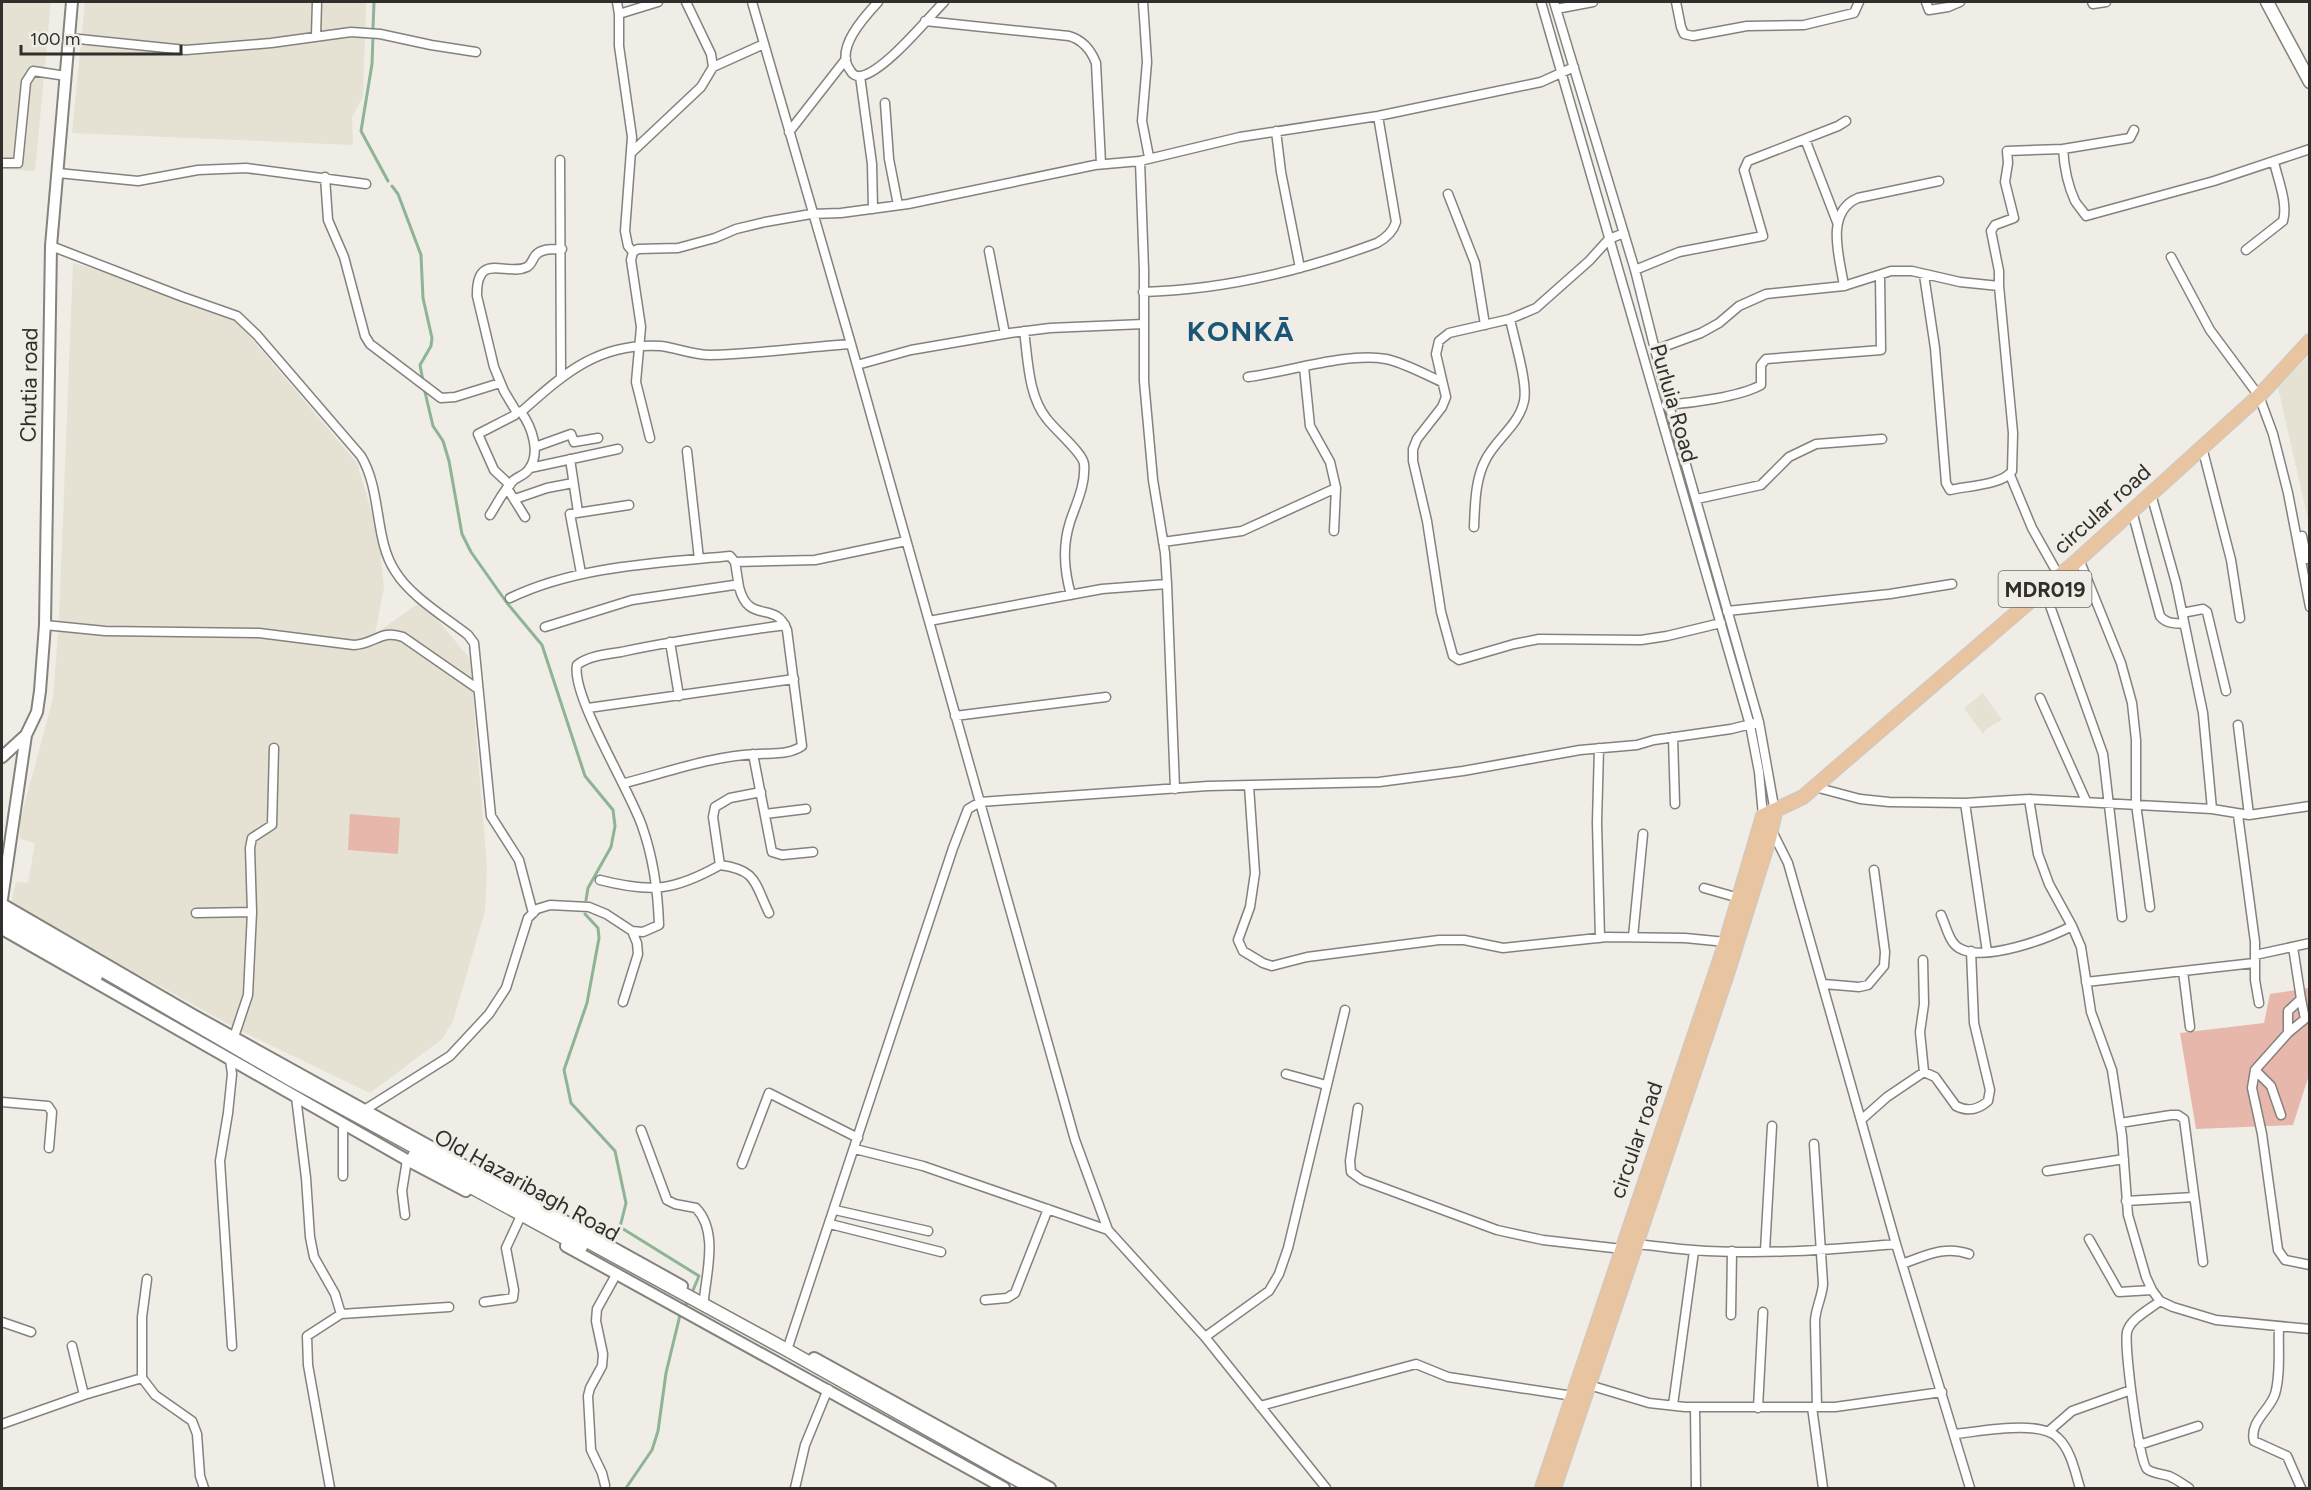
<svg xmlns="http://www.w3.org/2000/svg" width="2311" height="1490" font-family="Figtree,sans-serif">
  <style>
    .built { fill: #e5e1d3 }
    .green { fill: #e7b7ab }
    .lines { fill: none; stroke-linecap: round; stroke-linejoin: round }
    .stream { stroke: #8db495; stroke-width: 3 }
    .minor-casing { stroke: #84827c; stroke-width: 11 }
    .tertiary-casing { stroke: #84827c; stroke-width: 14 }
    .secondary-casing { stroke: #84827c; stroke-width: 15 }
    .primary-casing { stroke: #c9c9c8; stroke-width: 16 }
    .minor { stroke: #fff; stroke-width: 8 }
    .tertiary { stroke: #fff; stroke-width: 10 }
    .secondary { stroke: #fff; stroke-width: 12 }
    .primary { stroke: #e8c4a1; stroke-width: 14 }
    .labels { text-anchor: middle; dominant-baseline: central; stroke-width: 6; stroke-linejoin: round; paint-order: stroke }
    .shield { fill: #efede6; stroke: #696864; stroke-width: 1.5 }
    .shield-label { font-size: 21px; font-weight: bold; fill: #302f2c }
    .street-label { font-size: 22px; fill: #302f2c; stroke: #efede6 }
    .district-label { font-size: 28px; font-weight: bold; letter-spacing: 1.5px; fill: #1c5677; stroke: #efede6 }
  </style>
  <rect width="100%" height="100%" fill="#efede6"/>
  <path class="built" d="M2,2H51L35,171L2,169Z
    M85,2H366L363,97L352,117L353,145L72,133Z
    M73,263L223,305L357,463L378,533L384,587L375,634L422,601L470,659L487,867L485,911L453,1021L442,1039L370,1093L243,1032L11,904L16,882L28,883L35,843L20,839V821L53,698L59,620Z
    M2309,356V524L2278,387Z
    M1983,693L2002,720L1986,729L1983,734L1964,708Z"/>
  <path class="green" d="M350,814L400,818L398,854L348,850Z
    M2309,988V1075L2293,1125L2196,1129L2180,1033L2264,1023L2270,994Z"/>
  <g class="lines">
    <path class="stream" d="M373,28L374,2
      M373,36L372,64L361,131L388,181
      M392,186L398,194L421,255L423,298L432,338L431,346L420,365L423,381
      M424,388L433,426L443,441L449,461L462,534L471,552L507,603L542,645L585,776L613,810L615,826L611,847L588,888L586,900
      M585,914L598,928L599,938L587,1003L564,1070L571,1103L615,1151L626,1203L620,1227L699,1276L691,1295
      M626,1488L652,1450L658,1431L666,1373L680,1315L688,1301"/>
    <defs>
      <path id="minor" d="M617,2L619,14V46L632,137L625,231L628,246L633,252
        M752,2L851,344L1075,1140L1108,1230L1205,1337L1326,1488
        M878,2C865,16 834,49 850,70C852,74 856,77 861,76C885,71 926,20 944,2
        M1143,2L1147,62L1142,121L1149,157
        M1541,2L1750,725L1759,772L1763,816
        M1554,2L1635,270L1669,405L1759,722L1775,812
        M1676,2L1681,27L1684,34L1693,36L1747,26L1804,25L1854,13L1859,2
        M1926,2L1929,10L1948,7L1960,2
        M2092,2L2093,4L2106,2
        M1556,9L1593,2
        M619,14L658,2
        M925,21L1069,36C1083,40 1091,50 1096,63L1101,164
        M316,36L317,2
        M69,38L186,50L271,43L351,32L380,34L431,45L476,52
        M713,67L764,44
        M860,76L872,164L873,209
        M885,103L889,159L898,205
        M2134,130L2130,138L2063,149C2064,165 2068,186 2075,201C2078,206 2083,211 2086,216L2214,181L2310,149
        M1276,131L1281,172L1300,268
        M789,132L846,59
        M1805,139L1837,222
        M632,152L701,87L713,67L711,54L686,2
        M560,160L561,376
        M2,163H18L26,82L33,71L66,76
        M58,173L138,181L198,170L246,168L366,184
        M325,177L328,220L344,257L365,336L370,344L441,398L455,397L500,383
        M1448,194L1475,263L1485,325
        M1624,233L1609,239L1589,261L1536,308L1510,319L1449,333L1439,341L1436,354L1446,397L1442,407L1417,439L1413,449V461L1427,521L1441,612L1453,656L1459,660L1514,644L1539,639L1641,640L1667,636L1721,623
        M51,246L183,297L237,316L257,335L361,456C382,491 374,539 395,571C410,596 445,617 468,635L474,643L491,816L519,860L533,913
        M2246,250L2283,221C2288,203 2278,180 2274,162
        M989,251L1005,334
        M2171,257L2210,330L2259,396L2273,434L2288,493L2310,607
        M1635,270L1679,252L1763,236L1744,170L1748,161L1838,126L1846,121
        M1924,275L1935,348L1946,483L1950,490C1966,486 2003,485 2012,471L2013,433L1999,286
        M1844,286C1840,259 1824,212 1858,198L1939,181
        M1143,292C1224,290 1302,271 1377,243C1386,238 1393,232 1396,222L1378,116
        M1024,331C1028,359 1028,396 1047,419C1056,431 1083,453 1084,464C1086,484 1076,504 1070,522C1062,547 1064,570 1071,595
        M1655,350L1701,333L1719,323L1739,306L1766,294L1844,286L1891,271H1912L1960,282L1999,286V271L1991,231L1995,225L2014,218L2005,182L2008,163L2007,151L2063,149
        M857,365L911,350L1010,333L1050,328L1144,324
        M1304,367L1310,426L1330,462L1336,488L1334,531
        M1248,377C1288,372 1347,352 1386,359C1405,363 1424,374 1442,382
        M1666,405C1691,403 1739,397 1761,385V365L1766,359L1881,350L1880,276
        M521,412C564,374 598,342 661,346C677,348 693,355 710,355C757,354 805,347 851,344
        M650,438L636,382L641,327L631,260L633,252L638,249L678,248L715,238L736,229L765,222L811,214L841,213L908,204L1095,165L1140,161L1240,137L1378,116L1541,82L1574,67
        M535,447L571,434L574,442L598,438
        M2202,447L2231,560L2240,618
        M687,451L699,559
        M570,459L578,512
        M530,468L618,449
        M2010,475L2032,528L2059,576
        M510,485L494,470L478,434L515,415L516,411
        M507,488L525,517
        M2151,494L2176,583L2203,713L2212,809
        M515,499L547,488L573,483
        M1697,499L1761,485L1789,457L1816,444L1882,439
        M2132,511L2160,616C2166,624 2175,623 2184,624
        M490,515C497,504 504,489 514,480C519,476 525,475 529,469C541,453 532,427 521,412L516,411L504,391L494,367L477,296C476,250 507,277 527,267C532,264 532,260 535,256C541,248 553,249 562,249
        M1474,527C1475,505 1475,479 1486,459C1496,439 1519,425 1524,401C1528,383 1514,339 1510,319
        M2302,536L2307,559
        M1163,542L1242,531L1336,488
        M2079,559L2121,663L2132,703L2136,740V804L2150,907
        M735,562L815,560L906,541
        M581,573L570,514L629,505
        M1167,584L1175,789
        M2044,589L2103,754L2122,917
        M510,598C576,566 657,563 730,556L735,562L739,587
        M1727,611L1890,594L1952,584
        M2182,613L2203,609L2207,612L2226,691
        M929,621L1102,589L1167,584L1165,553L1153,480L1144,381V270L1140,161
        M45,625L105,631L259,633L354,645C375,644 381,629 403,637L478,689
        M545,627L632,600L734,585L739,587C749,626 775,599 787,630L802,746C789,755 772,753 757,754C712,756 668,772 625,783
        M670,642L679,696
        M2040,698L2086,801
        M588,708L794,679
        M955,716L1106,697
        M2238,725L2249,815
        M1673,737L1675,804
        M1599,748L1597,823L1600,938
        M753,754L772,852L782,855L813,852
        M1249,786L1255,873L1250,907L1238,940L1243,951L1263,963L1272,966L1307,957L1439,940H1464L1503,948L1607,937L1685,938L1726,942
        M1815,787L1860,799L1889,802L1965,803L2029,799L2212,809L2249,815L2310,806
        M2029,799L2038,854L2049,884L2072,926L2081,947L2091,1012L2112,1070L2122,1136L2128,1215L2146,1277L2152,1290L2160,1301L2173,1307L2216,1320L2310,1329
        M1965,803L1987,952
        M765,814L806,809
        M2238,815L2255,942V980L2259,1003
        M1771,829L1788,863L1896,1244
        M720,865C757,870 754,882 769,913
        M600,880C651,893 674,891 720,865L713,817L715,807L730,798L761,792
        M1704,888L1739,898
        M196,913L252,912
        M1941,915C1946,926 1949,942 1959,948C1984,963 2049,938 2072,926
        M1633,937L1643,834
        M2293,947L2301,999L2288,1011V1033L2255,1070L2252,1088L2262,1134L2278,1250L2285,1260L2310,1265
        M2255,955L2310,943
        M1923,960L1924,1004L1920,1032L1924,1072
        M2183,971L2190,1027
        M2086,982L2254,963
        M1824,984L1859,987L1868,985L1884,966L1885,952L1874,870
        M623,1002L638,954L637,943L632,931
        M2288,1033L2305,1019L2301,999
        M234,1037L248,995L252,912L250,848L252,838L272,825L274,748
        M230,1059L232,1074L228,1113L220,1161L232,1346
        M2255,1070L2271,1086L2281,1115
        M1286,1074L1326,1085
        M296,1097L306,1178L310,1237L314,1257L335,1294L341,1314
        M2,1102L48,1106L52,1112L49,1148
        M1358,1108L1350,1161L1351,1172L1362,1180L1497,1230L1543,1240L1622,1249
        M366,1109L450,1056L489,1014L506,988L528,918L537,909L550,905L589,907L606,914L632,931L643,932L659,925C658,893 653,857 642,826C630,790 571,696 577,665C588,656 607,654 621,652C675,640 730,633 785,625
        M1861,1120L1887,1097L1924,1072L1935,1077L1956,1106C1968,1112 1978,1110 1988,1101L1990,1090L1974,1023L1971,951
        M2120,1123L2171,1115H2178L2184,1119L2203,1262
        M641,1130L667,1200L675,1204L696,1208C718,1231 707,1270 704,1299
        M1814,1144L1823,1284C1822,1298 1815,1309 1815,1322L1817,1407
        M855,1149L923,1166L1108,1230
        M742,1164L769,1093L858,1138
        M2047,1171L2124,1159
        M343,1176V1123
        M2126,1201L2194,1197
        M835,1210L928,1231
        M405,1215L402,1191L407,1160
        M830,1224L941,1252
        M2089,1239L2119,1292L2152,1290
        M1633,1244C1653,1245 1673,1249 1693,1250C1760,1255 1829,1250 1896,1244L1970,1488
        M1765,1251L1772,1126
        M1902,1264C1925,1256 1945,1245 1969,1254
        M147,1279L142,1317V1378L155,1395L192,1421L197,1434L200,1476L204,1488
        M985,1300L1007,1298L1015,1293L1048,1209
        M2160,1301C2150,1309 2130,1319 2127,1332C2124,1347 2139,1462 2147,1469C2153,1474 2163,1474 2169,1476C2176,1479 2183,1484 2189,1488
        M484,1302L513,1298L514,1290L506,1248L519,1220
        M1731,1315L1732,1251
        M2,1322L31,1332
        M2279,1327C2278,1347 2281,1374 2275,1394C2270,1410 2249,1422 2254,1441L2287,1456L2301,1488
        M1205,1337L1269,1291L1279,1274L1288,1248L1345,1010
        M789,1344L953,848L968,809L980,802L1208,786L1379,782L1463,771L1580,750L1637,745L1654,740L1731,729L1759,722
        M72,1346L84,1395
        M1589,1385L1649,1403L1685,1407H1835L1942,1392
        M1673,1405L1694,1251
        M1260,1406L1416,1364L1448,1377L1573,1396
        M1695,1407L1696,1488
        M1812,1407L1823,1488
        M1758,1408L1763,1312
        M2,1424L84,1395L142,1378
        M2049,1431L2072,1411L2131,1390
        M1954,1434C1979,1432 2040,1419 2058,1438C2071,1450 2075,1472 2080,1488
        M2139,1445L2198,1426
        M605,1485L602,1473L591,1450L588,1396L590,1388L602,1366L603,1354L596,1321L597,1309L617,1273
        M330,1488L308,1365L307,1336L341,1314L449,1307
        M795,1488L805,1445L828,1389"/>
      <path id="tertiary" d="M2,757L26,735L37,712L40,691L45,625L51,246L72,2
        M2,899L26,735
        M2,904L195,1016L682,1286
        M2,929L407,1160L466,1191
        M566,1246L1004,1488
        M814,1358L1050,1488"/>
      <path id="secondary" d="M2267,2L2310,82
        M2,912L293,1081L787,1350L1032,1488
        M2,921L96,976
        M414,1156L581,1247"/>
      <path id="primary" d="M1542,1488L1726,942L1763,816L1803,797L2079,559L2259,396L2310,341
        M1554,1488L1727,974L1769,839L1775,812"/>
    </defs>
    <use href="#minor" class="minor-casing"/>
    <use href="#tertiary" class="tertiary-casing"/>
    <use href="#secondary" class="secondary-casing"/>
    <use href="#primary" class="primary-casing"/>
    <use href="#minor" class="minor"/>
    <use href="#tertiary" class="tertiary"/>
    <use href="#secondary" class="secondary"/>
    <use href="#primary" class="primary"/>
  </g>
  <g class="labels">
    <rect class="shield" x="1998.5" y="571" width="93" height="36" rx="4.5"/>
    <g class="shield-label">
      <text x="2045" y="589">MDR019</text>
    </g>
    <g class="street-label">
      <text transform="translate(29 385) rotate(-89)">Chutia road</text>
      <text transform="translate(1674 403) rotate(74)">Purluia Road</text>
      <text transform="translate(2102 509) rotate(-42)">circular road</text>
      <text transform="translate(1636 1140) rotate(-71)">circular road</text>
      <text transform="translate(527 1185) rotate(29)">Old Hazaribagh Road</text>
    </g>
    <g class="district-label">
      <text x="1241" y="331">KONKĀ</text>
    </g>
  </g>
  <rect width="2311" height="1490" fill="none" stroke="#302f2c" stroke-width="6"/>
  <path d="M21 45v9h160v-9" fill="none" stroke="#302f2c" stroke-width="3"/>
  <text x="30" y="45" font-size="18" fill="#302f2c" stroke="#efede6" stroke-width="4.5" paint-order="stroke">100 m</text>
</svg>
